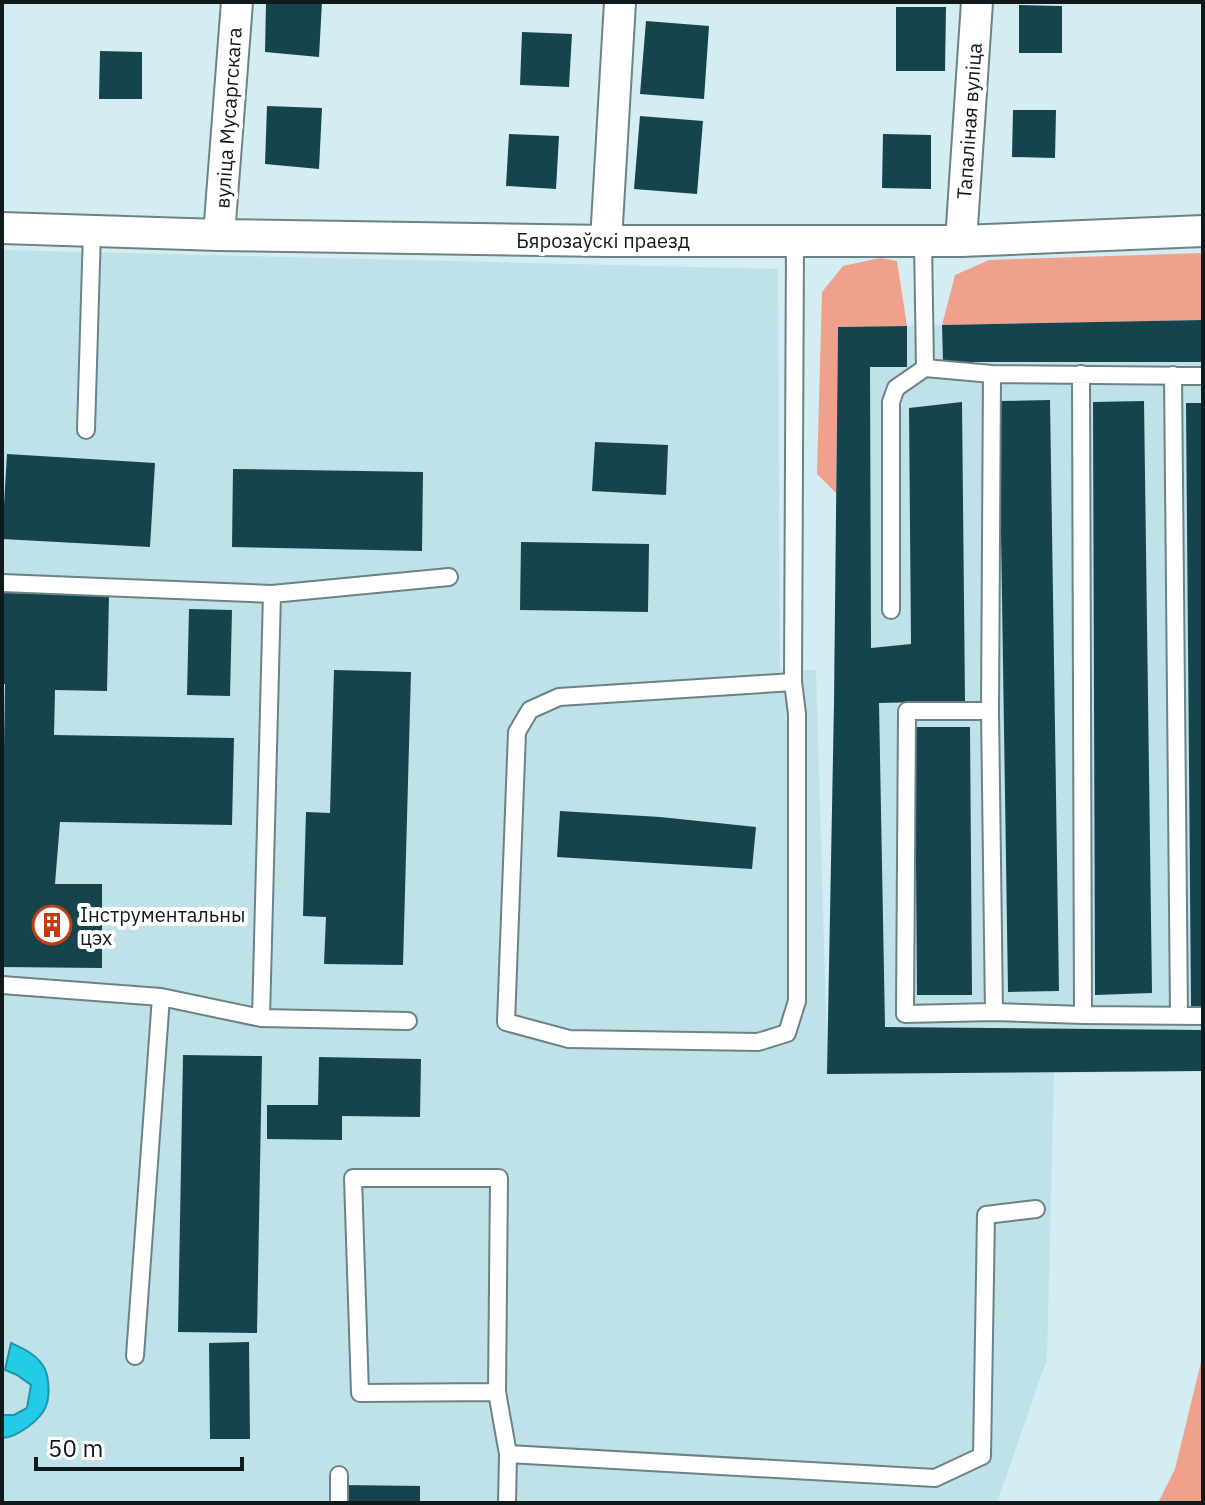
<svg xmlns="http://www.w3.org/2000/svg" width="1205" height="1505" font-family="'IBM Plex Sans',sans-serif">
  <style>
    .built { fill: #bfe1e8 }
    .green { fill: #f0a18c }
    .water { fill: #23cbe6; stroke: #1d96a9; stroke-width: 2 }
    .building { fill: #15444d }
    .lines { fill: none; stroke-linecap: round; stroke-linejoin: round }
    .service-casing { stroke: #6c8287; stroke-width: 20 }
    .minor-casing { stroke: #6c8287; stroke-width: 34 }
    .service { stroke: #fff; stroke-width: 16 }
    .minor { stroke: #fff; stroke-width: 30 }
    .labels { text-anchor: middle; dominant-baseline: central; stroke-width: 8; stroke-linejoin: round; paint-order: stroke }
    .street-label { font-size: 20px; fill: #10191b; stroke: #fff }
    .poi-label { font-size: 20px; fill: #10191b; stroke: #fff; text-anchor: start }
  </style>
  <rect width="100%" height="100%" fill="#d4edf2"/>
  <path class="built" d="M2,250L778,269L780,671L816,670L827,1049L834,704L838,327L1203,320V1071L1054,1073L1047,1359L997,1503H2Z"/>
  <path class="green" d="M1203,253V320L942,325L955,275L989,260Z
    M880,258L897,261L907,326L838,327L836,493L817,474L822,292L843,266Z
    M1203,1354V1503H1158L1175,1469Z"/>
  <path class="water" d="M11,1343C24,1349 38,1355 45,1369C49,1379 50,1396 46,1406C41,1420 16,1438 2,1438V1415H14L27,1408L31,1385L17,1375L5,1370Z"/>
  <path class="building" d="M266,2H322L319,57L265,52Z
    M1019,5L1062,6V53H1019Z
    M896,7H946L945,71H896Z
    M646,21L709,26L704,99L640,94Z
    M522,32L572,34L569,87L520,85Z
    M100,51L142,52V99H99Z
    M267,106L322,108L319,169L265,164Z
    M1013,110H1056L1055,158L1012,157Z
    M640,116L703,121L697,194L634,189Z
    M509,134L559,136L556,189L506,186Z
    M883,134L931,135V189L882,188Z
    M1203,320V362H943L942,325Z
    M907,326V367H870L871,648L911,644L909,408L962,402L965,701L879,703L885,1027L1203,1030V1071L827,1074L834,704L838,327Z
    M1050,400L1059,991L1008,992L999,401Z
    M1144,401L1152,993L1095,995L1093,402Z
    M1186,403H1203V1006H1191Z
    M595,442L668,445L666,495L592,491Z
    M7,454L155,463L150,547L2,539Z
    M233,469L423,472L422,551L232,547Z
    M521,542L649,544L648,612L520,610Z
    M2,593L109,595L107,691L55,690L54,735L234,738L232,825L60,822L55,884H102V968L2,967V746H4L5,684H2Z
    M189,609L232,610L230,696L187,695Z
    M334,670L411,672L403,965L324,964L326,917L303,916L306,812L330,813Z
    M915,727H970L972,995H917Z
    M560,811L660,817L756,827L752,869L557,857Z
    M183,1055L262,1056L257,1333L178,1332Z
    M319,1057L421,1059L420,1117L342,1116V1140L267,1139V1105H318Z
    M249,1342L250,1439H210L209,1343Z
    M345,1485L420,1486V1503H345Z"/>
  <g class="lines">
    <defs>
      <path id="service" d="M925,368L992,374L1203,376
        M992,374L990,711L994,1012
        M1081,374L1083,1015
        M1173,375L1179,1015
        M86,430L92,231
        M2,583L272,594L449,577
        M891,610V402L896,388L925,368L923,241
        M793,682L559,697L530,710L517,732L506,1022L569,1039L758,1042L787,1033L797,1001V714L793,682L795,241
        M990,711H907L905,1014L994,1012L1083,1015L1203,1016
        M2,985L161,997L261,1018L408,1021
        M261,1018L272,594
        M135,1356L161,997
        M497,1392L360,1393L353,1178H499L497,1392L508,1454L935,1478L982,1456L986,1215L1036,1209
        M339,1475V1503
        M507,1503L508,1454"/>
      <path id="minor" d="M2,228L219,235L606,241H961L1203,231
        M219,235L237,2
        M606,241L620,2
        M961,241L977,2"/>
    </defs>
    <use href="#service" class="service-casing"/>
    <use href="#minor" class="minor-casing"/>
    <use href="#service" class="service"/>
    <use href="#minor" class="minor"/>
  </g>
  <defs>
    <symbol id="building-ring" viewBox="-11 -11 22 22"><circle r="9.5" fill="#fff" stroke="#c33a10" stroke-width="1.5"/><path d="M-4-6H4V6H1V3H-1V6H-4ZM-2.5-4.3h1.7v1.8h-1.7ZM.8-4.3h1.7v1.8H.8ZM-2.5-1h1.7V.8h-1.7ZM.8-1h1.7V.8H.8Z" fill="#c33a10"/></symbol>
  </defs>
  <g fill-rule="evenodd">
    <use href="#building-ring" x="30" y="903" width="44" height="44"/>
  </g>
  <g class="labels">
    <g class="street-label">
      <text transform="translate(228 118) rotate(-86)">вуліца Мусаргскага</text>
      <text transform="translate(969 121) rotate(-86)">Тапаліная вуліца</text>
      <text x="603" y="240">Бярозаўскі праезд</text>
    </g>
    <g class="poi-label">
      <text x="80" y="914">Інструментальны<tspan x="80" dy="23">цэх</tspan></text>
    </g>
  </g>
  <rect width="1205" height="1505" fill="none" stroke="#10191b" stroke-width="8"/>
  <path d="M36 1457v12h206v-12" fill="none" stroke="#10191b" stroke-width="4"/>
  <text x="48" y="1457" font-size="24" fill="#10191b" stroke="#ffffff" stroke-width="6" paint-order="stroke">50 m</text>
</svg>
